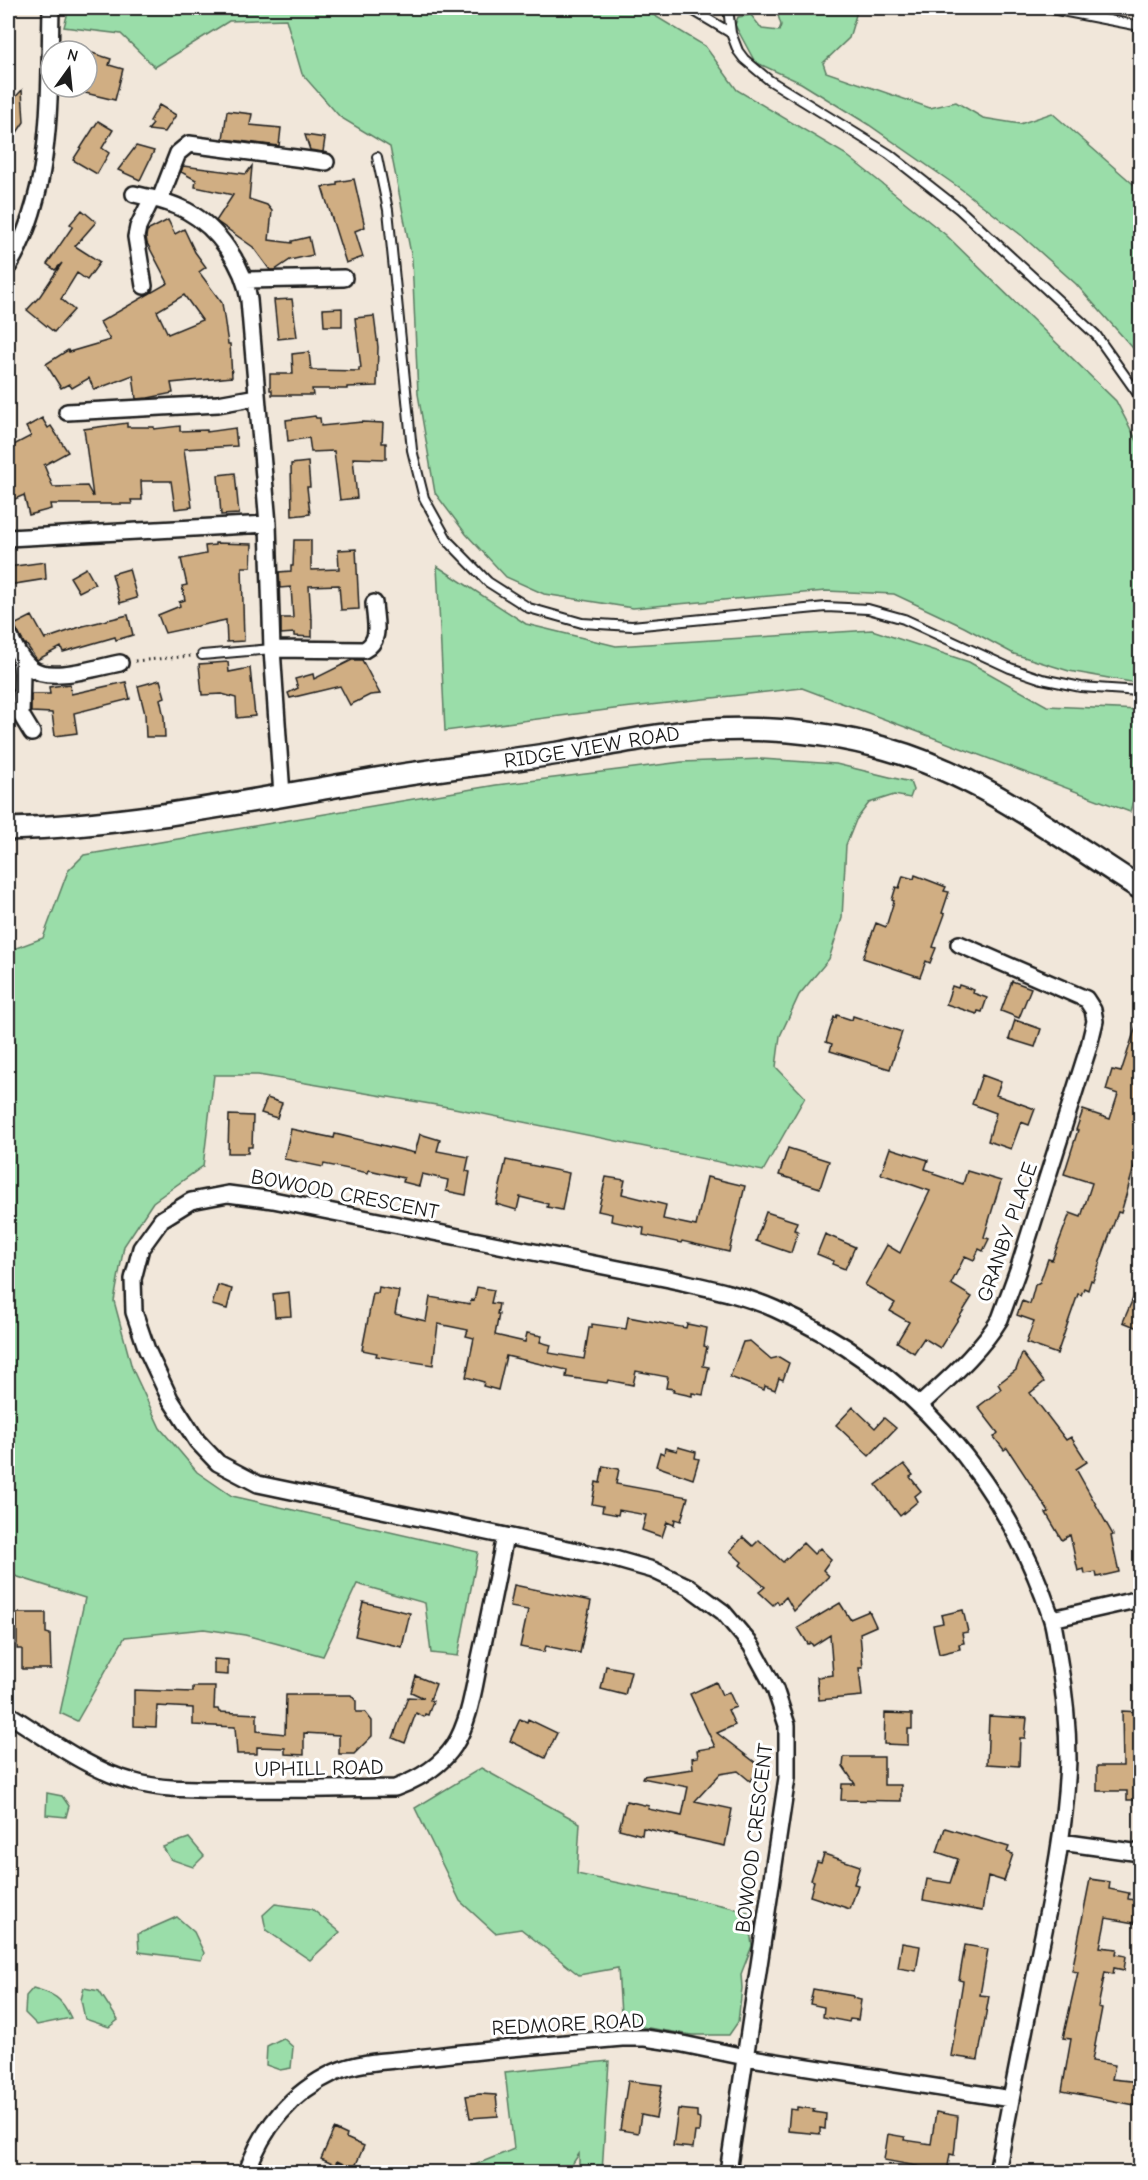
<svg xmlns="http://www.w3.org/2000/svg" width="1148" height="2180" font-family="'Comic Neue',sans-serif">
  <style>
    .green { fill: #9adda9; stroke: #5b7c62; stroke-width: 1.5 }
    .building { fill: #d0ae83; stroke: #1c1c1c; stroke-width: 1.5; fill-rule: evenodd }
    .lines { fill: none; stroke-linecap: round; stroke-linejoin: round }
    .lane-casing { stroke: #1c1c1c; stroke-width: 12 }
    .street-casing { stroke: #1c1c1c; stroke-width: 20 }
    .secondary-casing { stroke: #1c1c1c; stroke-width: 26 }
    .path { stroke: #1c1c1c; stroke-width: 3; stroke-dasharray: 1.5 4.5; stroke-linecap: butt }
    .lane { stroke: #fff; stroke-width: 8 }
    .street { stroke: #fff; stroke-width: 15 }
    .secondary { stroke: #fff; stroke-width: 21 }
    .labels { text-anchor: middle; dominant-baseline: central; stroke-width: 6; stroke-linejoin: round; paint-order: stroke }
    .street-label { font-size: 21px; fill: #1c1c1c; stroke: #fff }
  </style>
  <rect width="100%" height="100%" fill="#f1e7da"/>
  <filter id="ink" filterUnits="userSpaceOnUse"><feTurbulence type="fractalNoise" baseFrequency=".0167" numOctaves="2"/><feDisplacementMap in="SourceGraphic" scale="12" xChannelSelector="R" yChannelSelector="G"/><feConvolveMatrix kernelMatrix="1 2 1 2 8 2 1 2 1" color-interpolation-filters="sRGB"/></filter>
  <g filter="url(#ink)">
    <path class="green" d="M69,8H642L705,46L737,90L845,154L946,235L1116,401L1140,447V682H1131L1069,671L1014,654L964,627L894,594L826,591L633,608L544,594L506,577L466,534L435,493L418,394L412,259L390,147L340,117L302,74L286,19L229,21L155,67L121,34L64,27Z
      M786,8H858L849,38L823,63L826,72L930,108L956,102L983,118L1020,124L1052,113L1140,190V356L1076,284L1021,235L961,189L869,125L801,83L755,62L735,25L738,17L751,15L762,29L779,31L781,25L777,12Z
      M437,566L526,624L616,646L872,630L969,662L1047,706L1140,710V774L1130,812L802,688L614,709L445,731Z
      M762,759L836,764L910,782L913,790L910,798L894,795L869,803L856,820L846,845L842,918L829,959L799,995L780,1036L776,1067L805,1097L763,1171L454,1108L258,1075H214L203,1166L153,1202L124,1246L114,1301L132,1368L160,1428L197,1472L232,1496L478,1552L458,1656L431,1653L425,1603L357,1584L323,1656L245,1635L204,1629L125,1637L77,1721L60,1713L85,1598L15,1576L8,1564V951L43,938L68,871L84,855L496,785L682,762Z
      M481,1768L580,1823L577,1874L730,1907L748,1913L752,1946L741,1974L742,1988L738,2022L729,2035H692L642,2027L621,2014L618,1968L579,1975L521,1929L495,1933L460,1901L415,1808Z
      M47,1793L62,1796L69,1806L66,1817L46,1815Z
      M189,1838L204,1856L193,1867L170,1859L163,1847Z
      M275,1904L312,1909L340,1932L310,1960L266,1930L263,1915Z
      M177,1917L194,1932L204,1953L201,1960L139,1952L138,1934Z
      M33,1988C54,1994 61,1997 71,2018L37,2025L25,2013L26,1996Z
      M84,1988L99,1991L118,2020L109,2027L85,2019L81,2000Z
      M283,2038L293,2047L291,2068L280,2070L266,2065L267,2046Z
      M609,2061L602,2172H579V2154L567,2172L460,2171L514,2149L505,2072Z"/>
    <path class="building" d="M89,52L111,59L109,65L123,69L115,100L85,93L90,71L87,70Z
      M22,90L24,122L8,146V105Z
      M159,105L176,115L165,132L148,130L153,124L150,121Z
      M227,111L252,114L250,125L281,128L279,146L223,139Z
      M98,121L113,130L102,148L109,153L97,174L73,160Z
      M305,135L325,138L323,152L310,150Z
      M136,146L154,151L140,180L118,170Z
      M183,166L246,174L252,166L249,199L267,205L272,211L269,240L292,243V241L309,237L313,255L290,260L275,270H270L253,247L216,221L233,195L195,187L196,180L181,172Z
      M354,179L365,227L355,231L363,257L346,263L322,187L337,185V182Z
      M82,210L96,222L75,246L100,262L87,280L77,273L61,299L74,310L54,332L27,310L40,296L62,263L55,270L47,264L73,226L70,224Z
      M168,220L175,234L184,229L195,252L206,267L199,272L222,303L228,344H230L232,377L171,383L173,393L148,398L136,399L133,375L94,390L89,378L72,388L69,384L61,388L46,364L68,350L69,352L110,340L100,322L168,283L147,243L146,237L147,231ZM184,295L202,320L168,334L157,311Z
      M292,299L297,337L278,339L274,300Z
      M342,308V326H324L323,309Z
      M374,316L378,347L377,386L347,387V389H312L313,395H272V390H270V374H293L292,354L309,352L311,370L359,371V368H361L355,318Z
      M315,416L316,418H320L321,426L362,422L383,423L382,443H386V459L353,458L357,498L340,500L334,451L311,452L309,438L288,441L286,420Z
      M42,418L48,428L51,426L68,452L44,465L53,487L87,486L93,497L84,429L127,423V427H154V429L180,426V431L207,430V432L235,428L237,446L184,449L192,507L175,509L171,481H141L142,500H131L132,504H50L51,509L29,515L24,495L8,502V448L31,436L26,427Z
      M308,462L310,487H307L310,514L292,516L291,464Z
      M235,473L239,514L221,515L218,475Z
      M294,540H311V570L339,569L338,550L356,549L359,609L341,610L339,585L309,586L311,618H312V637L294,636V633L281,634V618H293L291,587L280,588L279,572L291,571V566H293Z
      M215,543L252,544L251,567H242L244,641L227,642L226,620L165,633L158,615L180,606L179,602L185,600L182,586L187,585L181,559L206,554L205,546L215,545Z
      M45,562L46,579L8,585V567Z
      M86,568L95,584L79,592L70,577Z
      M129,569L137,598L120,603L112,574Z
      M128,615L133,635L116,640L115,637L63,652L61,647L37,660L26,644L25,645L14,625L32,616L45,639L83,626Z
      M352,660H362L380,694L370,695L350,705L340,686L290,698L288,693L298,688L295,679L313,674L314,679Z
      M228,662L229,672L250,668L255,716L237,718L236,698L222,694L202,695L199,664Z
      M160,680L165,697L160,699L164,717L165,737H146L145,714L138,686Z
      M126,682L130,699L74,713L77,733L55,736L52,713L31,712V694H50L49,687L70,684L71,694Z
      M915,875L946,887L944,891L949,892L942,913L945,914L933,947L936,948L930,963L926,961L920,977L863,958L876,923L886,927L894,901L892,900L896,887L899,888L903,876L914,879Z
      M1012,981L1031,988L1019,1018L1001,1011Z
      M959,985L974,990L973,993L987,998L982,1012L978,1011L977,1014L946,1004L952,986L958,988Z
      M837,1015L852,1020L853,1016L902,1032L890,1069L830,1051L832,1044L826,1042L834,1017L836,1018Z
      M1015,1020L1041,1029L1035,1047L1009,1039Z
      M1138,1020H1140V1146L1121,1213L1118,1212L1093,1281L1091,1280L1088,1290L1084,1288L1081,1295L1078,1294L1057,1354L1026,1343L1034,1321L1017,1315L1022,1301L1030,1304L1035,1285L1040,1282L1048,1259L1052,1260L1070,1213L1081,1217L1092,1183L1064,1174L1078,1130H1076L1083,1110L1110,1119L1118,1094L1106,1090L1112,1070L1121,1072Z
      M982,1075L1001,1082L996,1095L1035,1109L1029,1125L1021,1122L1011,1149L988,1141L996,1113L972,1104Z
      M267,1098L282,1103L277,1118L261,1113Z
      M229,1115L253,1116L252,1147H248V1153H228Z
      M291,1129L334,1138L335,1134L415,1153L420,1134L440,1140L437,1151L469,1157L466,1171L470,1172L466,1195L446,1191L448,1180L422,1174L419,1186L403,1182L404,1178L369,1170L368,1173L324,1164L323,1167L284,1159Z
      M788,1148L829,1161L820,1188L779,1175Z
      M890,1148L928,1160L925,1169L934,1172L933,1174L963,1184L967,1171L1001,1181L984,1237L989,1239L983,1251L979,1249L974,1260L965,1256L951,1284L972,1297L940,1348L924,1338L914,1353L897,1342L909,1322L890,1311L895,1303L865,1285L887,1245L900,1253L930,1191L881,1174Z
      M506,1160L569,1173L562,1210L547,1207L548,1204L520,1197L517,1210L496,1204Z
      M606,1177L625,1180L622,1194L666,1205L663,1219L696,1226L707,1177L745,1186L729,1252L682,1241L681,1243L643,1235L644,1228L611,1221L612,1214L598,1211Z
      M766,1212L797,1222L794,1230L798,1231L791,1253L756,1241Z
      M825,1234L855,1247L845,1269L832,1264L834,1261L817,1254Z
      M1140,1282V1329L1123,1322Z
      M218,1285L232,1289L227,1309L212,1305Z
      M379,1287L399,1291L395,1314L426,1321L430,1297L470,1304L471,1300L474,1301L477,1287L494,1290L491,1303L499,1304L497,1314H499L495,1335L525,1342L527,1333L542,1336L540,1342L551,1345L549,1353L584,1359L589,1328H592V1324L626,1329L628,1317L686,1328L687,1324L707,1328L704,1346L707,1347L703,1366L709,1367L703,1395L692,1393V1396L673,1392L674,1389L666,1388L668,1377L636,1371L633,1385L608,1380L607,1383L566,1377L567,1370L506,1356L498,1390L483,1386L484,1382L466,1377L474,1338L466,1336L468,1330L438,1324L433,1365L376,1356L377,1353L362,1350L373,1293H378Z
      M289,1292L291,1316L275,1317L273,1294Z
      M750,1341L771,1359L779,1357L789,1363L783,1380L779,1378L775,1390L765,1386L764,1390L730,1377L743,1342Z
      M1022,1353L1044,1382L1030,1393L1066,1440L1071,1437L1087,1462L1076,1469L1113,1535L1111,1536L1119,1572L1097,1577L1096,1572L1085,1574L1084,1569L1078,1571L1070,1535L1062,1540L1046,1513L1049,1512L1007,1448L1004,1450L994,1437L998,1433L978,1407L1001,1389L998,1384L1016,1370Z
      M853,1407L875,1428L884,1418L896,1428L869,1456L836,1425Z
      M678,1447L696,1452L695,1458L699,1459L693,1479L656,1466L660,1452L664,1454L665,1448L677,1451Z
      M904,1464L913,1475L910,1477L921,1491L915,1496L918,1501L900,1516L876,1485Z
      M603,1466L619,1469L616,1484L688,1497L681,1521L675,1519L674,1525L667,1522L662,1537L642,1530L646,1515L619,1510L618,1515L602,1512L603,1506L592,1504L596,1482L600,1483Z
      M743,1537L753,1546L759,1540L783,1562L803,1543L814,1554L820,1548L831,1559L823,1570L829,1576L794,1611L786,1597L779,1604L777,1601L773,1605L759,1592L765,1587L740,1565L742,1562L730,1551Z
      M514,1585L591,1601L580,1653L546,1646L544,1652L520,1647L528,1610L510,1607Z
      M363,1602L410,1613L402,1647L355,1636Z
      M840,1603L850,1619L869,1611L876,1626L860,1633L863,1668H859L862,1696L819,1700L817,1677L833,1675L830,1635L813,1646L811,1643L808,1644L798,1628Z
      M963,1610L968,1632L962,1633L964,1643L959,1644L960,1649L939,1654L933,1625L943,1623L941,1615Z
      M17,1613H46V1633L50,1634L51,1669H22V1649H17Z
      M214,1659L228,1660V1675L214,1674Z
      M606,1666L631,1671L625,1695L601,1689Z
      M416,1676L436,1684L430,1700L433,1701L428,1715L425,1714L424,1717L416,1713L405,1743L393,1738L408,1697L424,1698L411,1692Z
      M716,1682L722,1695L729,1692L736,1707L728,1710L735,1725L717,1733L761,1767L750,1781L738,1771L720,1774L695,1801L732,1809L725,1846L643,1828L642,1835L619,1829L626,1801L649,1806L648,1809L682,1816L688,1787L642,1778L643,1776L693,1769L692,1758L698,1757L697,1750L715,1747L690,1694Z
      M193,1687H215L214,1709H218L219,1712L257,1714V1731L285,1734L286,1695H351L356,1701V1712H365L372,1721V1736L354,1754H339V1735L304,1733V1755L285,1754V1748L257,1747V1754H237L235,1727L193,1725V1708L157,1706L156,1727L134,1726V1690L193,1692Z
      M1122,1711L1140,1712V1800H1127V1791H1097V1766H1123Z
      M885,1713L912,1714V1729H908V1745L884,1744Z
      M989,1716L1027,1718L1025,1738H1020L1019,1766L987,1764Z
      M520,1719L527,1722L528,1719L557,1733L545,1758L510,1741Z
      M844,1757H884V1785H901V1801L841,1800L842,1784H855L843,1766Z
      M945,1828L1009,1847L1007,1852L1013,1854L1004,1881L988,1876L982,1911L923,1900L927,1879L950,1883L958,1859L937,1852Z
      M824,1854L860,1866L854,1884L858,1885L850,1909L810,1896L814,1881L811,1880L817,1862L821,1863Z
      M1090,1879L1110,1882L1109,1889L1129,1893L1128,1899L1140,1901V1924L1106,1918L1100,1947L1117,1949L1116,1954L1126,1956L1124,1970L1114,1968L1113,1974L1105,1972L1098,2007L1102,2008L1092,2061L1115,2065L1112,2079L1140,2082V2106L1062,2091L1071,2039L1063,2038L1078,1972L1072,1971Z
      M902,1943L920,1946L916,1971L898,1968Z
      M965,1945L988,1949L980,1995L989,1996L978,2060L951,2056L963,1981L959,1980Z
      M813,1989L853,1996V1998L861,2000L858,2020L850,2019L849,2022L823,2017L824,2007L810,2004Z
      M628,2081L662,2085L656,2118L641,2115L638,2133L620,2130Z
      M480,2094L496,2095L498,2116L470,2118L466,2096Z
      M797,2107L814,2109L813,2112L826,2114L825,2129L820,2128V2134L788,2131L790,2109L797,2110Z
      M678,2109L697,2111V2118L700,2119L699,2132H695L693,2148L673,2146Z
      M936,2112L958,2116L954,2155L950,2154L947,2172L927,2170V2168L884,2160L888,2134L905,2137L904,2140L931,2144Z
      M334,2129L347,2135L346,2138L364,2146L354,2169L337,2161L335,2165L321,2159Z"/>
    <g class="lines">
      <defs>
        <path id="lane" d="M689,8L731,33
          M728,8L731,33L738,51L744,59L769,80L889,154L959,209L1096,335L1140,397
          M1046,8L1140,26
          M377,157L388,210L412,450L424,498L448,541L488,582L529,608L582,623L632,626L826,607L868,609L904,619L1010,668L1042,679L1081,687L1140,691
          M202,655L272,649"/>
        <path id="street" d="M134,194C152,198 170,202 187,211C218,228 244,265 249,300L268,524L272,649L282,795
          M160,199L178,153L189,144L326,162
          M8,267C54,191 49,93 51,8
          M245,280L344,278
          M144,286L136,237L138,227L152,198
          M67,412L218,404L257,397
          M8,538L268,524
          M8,633C14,646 20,659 31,668C49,683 98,667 120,663
          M272,649L364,650C382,641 375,621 374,603
          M20,655L22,673L21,715L32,733
          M920,1405C949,1378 979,1353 1000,1319L1019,1267L1089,1046L1095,1021L1093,1010L1086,999L959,944
          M1052,1619L1140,1599
          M8,1714C47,1738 87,1769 131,1781C164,1791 198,1789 231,1789C286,1790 341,1789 395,1788C419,1779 440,1767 454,1746C470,1721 474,1686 480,1658C489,1617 497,1577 505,1536
          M1061,1842L1140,1853
          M247,2172C262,2128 292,2092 335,2072C360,2061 390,2061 416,2058C485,2050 553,2044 622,2038H645L678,2043L745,2057L1011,2099
          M728,2172L787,1778V1725L775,1689L751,1645L723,1612L689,1587L653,1570L611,1558L258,1484L218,1463L197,1441L170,1399L147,1350L134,1312L133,1279L141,1248L162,1219L191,1201L228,1194L273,1200L669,1279C704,1287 741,1294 775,1309C909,1369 1004,1477 1051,1617C1055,1628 1056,1642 1058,1655C1064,1689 1068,1723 1068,1759C1066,1824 1053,1887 1040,1950C1025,2024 1011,2098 997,2172"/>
        <g id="secondary">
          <path id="s1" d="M8,829C125,826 243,802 359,782C426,770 492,763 559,753C609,745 660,733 711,730C769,727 831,733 887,749C980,775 1060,837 1140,888"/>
        </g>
      </defs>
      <use href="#lane" class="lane-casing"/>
      <use href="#street" class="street-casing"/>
      <use href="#secondary" class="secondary-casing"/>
      <path class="path" d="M135,661L191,656"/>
      <use href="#lane" class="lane"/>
      <use href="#street" class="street"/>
      <use href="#secondary" class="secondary"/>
    </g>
  </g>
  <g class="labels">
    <g class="street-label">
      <text stroke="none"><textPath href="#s1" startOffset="590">RIDGE VIEW ROAD</textPath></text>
      <text transform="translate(345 1194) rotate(11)">BOWOOD CRESCENT</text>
      <text transform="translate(1007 1232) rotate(-71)">GRANBY PLACE</text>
      <text transform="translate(319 1768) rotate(-1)">UPHILL ROAD</text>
      <text transform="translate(754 1838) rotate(-83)">BOWOOD CRESCENT</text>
      <text transform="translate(568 2024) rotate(-3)">REDMORE ROAD</text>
    </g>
  </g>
  <rect width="1148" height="2180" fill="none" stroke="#fff" stroke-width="30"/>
  <rect x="15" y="15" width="1118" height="2150" fill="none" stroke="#1c1c1c" stroke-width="2" filter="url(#ink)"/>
  <g transform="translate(69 69) rotate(15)"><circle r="28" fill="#ffffff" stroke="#a4a4a4" stroke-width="1.5"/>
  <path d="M0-4.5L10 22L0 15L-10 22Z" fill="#1c1c1c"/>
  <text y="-9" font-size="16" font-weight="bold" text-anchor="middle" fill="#1c1c1c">N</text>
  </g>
</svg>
